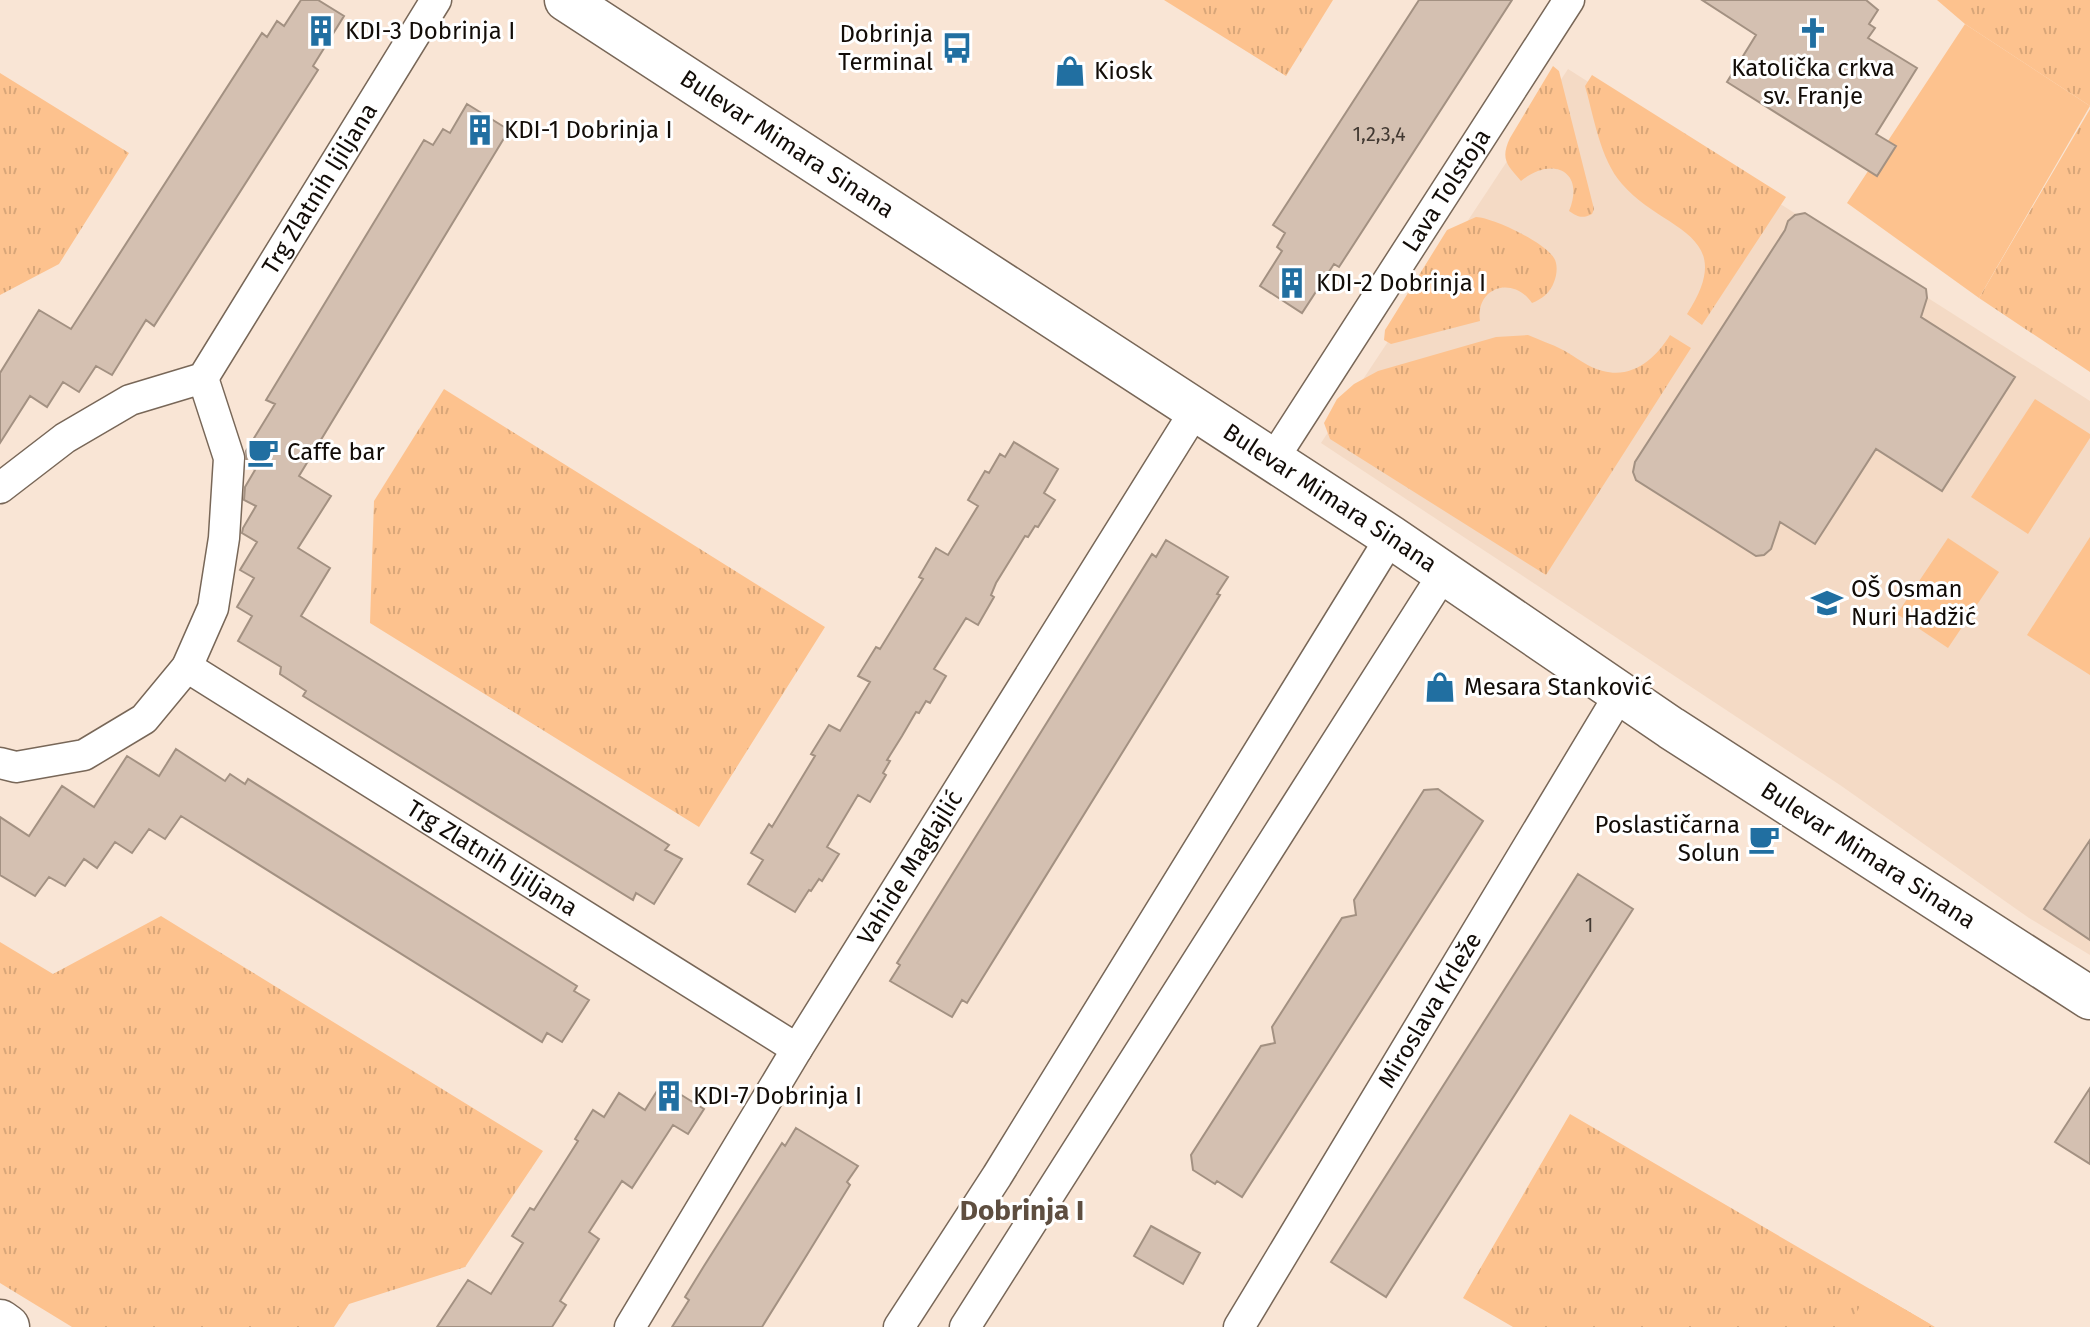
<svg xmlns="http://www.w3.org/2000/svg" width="2090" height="1327" font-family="'Fira Sans',sans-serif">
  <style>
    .built { fill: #f4dac5 }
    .grass { fill: url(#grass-tufts) }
    .park { fill: #fdc28e }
    .building { fill: #d4c0b1; stroke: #a39182; stroke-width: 2 }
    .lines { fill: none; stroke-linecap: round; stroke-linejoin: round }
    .street-casing { stroke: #786758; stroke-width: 33 }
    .secondary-casing { stroke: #786758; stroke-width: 45 }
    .primary-casing { stroke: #786758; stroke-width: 47 }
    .street { stroke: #fff; stroke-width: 30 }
    .secondary { stroke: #fff; stroke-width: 42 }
    .primary { stroke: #fff; stroke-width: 44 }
    .labels { text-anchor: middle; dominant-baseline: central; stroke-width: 6; stroke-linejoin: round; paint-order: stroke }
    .number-label { font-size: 20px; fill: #423932 }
    .poi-label { font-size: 24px; fill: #120c07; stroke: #fff; text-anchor: start }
    .street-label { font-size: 24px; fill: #120c07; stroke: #fff }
    .quarter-label { font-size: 28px; font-weight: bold; fill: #5e4e40; stroke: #fff }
  </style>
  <defs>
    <pattern id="grass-tufts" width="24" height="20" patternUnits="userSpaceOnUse" patternTransform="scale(2)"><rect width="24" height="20" fill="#fdc28e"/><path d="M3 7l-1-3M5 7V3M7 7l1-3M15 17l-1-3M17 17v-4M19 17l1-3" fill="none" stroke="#d8a679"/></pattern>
  </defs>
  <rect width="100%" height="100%" fill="#f9e5d5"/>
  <path class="built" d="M1568,69L2090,401V955L2029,918L1840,785L1321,443Z"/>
  <path class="grass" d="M1164,0H1333L1286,76Z
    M1937,0H2090V106L1965,24Z
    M1553,66L1559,71L1594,209L1592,214C1582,219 1578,217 1569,211C1586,170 1551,156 1521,181C1507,165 1500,159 1510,138Z
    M0,73L129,153L59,264L0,295Z
    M1592,75L1786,197L1702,325L1687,314C1740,232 1663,232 1622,184C1600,159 1594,117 1585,86Z
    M2090,109V372L1979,298Z
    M1476,217C1494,218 1544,242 1554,258C1558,264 1557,275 1554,282C1550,293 1542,299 1532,303C1513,275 1475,287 1480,321L1391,344L1384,340L1385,330L1447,230Z
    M1528,335C1539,340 1552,344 1563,350C1576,357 1589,368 1603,371C1633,379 1656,358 1670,335L1691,348L1546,575L1330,439L1324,423L1337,399L1354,384L1378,371L1496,337Z
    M444,389L825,627L699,827L370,623L374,501Z
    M161,916L543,1151L465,1267L349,1304L334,1327H72L0,1283V942L53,974Z
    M1570,1114L1935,1327H1513L1463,1298Z"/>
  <path class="park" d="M1965,24L2090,106L1979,298L1847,203Z
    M2035,399L2090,434V438L2028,534L1971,497Z
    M2090,537V675L2027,635Z
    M1948,538L1999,572L1948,648L1897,614Z
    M1870,1289L1930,1324L1929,1327H1848Z"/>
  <path class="building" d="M301,0H318L344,16L313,66L318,70L154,326L146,320L112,375L96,366L79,392L63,382L47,407L30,396L0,443V373L39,310L71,329L262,33L267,37L277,21L284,26Z
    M1419,0H1512L1339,267L1334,264L1302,313L1260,286L1282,251L1277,247L1285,233L1273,225Z
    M1702,0H1866L1878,10L1869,24L1875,28L1868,38L1917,68L1876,134L1896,146L1877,176L1727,82L1756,35Z
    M467,104L509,130L299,476L331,496L298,548L330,568L301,616L669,845L665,850L682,859L654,904L636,893L633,900L303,696L306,691L280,674L281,667L238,641L252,616L237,607L254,578L240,570L257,542L242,533L243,528L256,506L244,500L245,487L255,470L247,464L246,451L275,404L266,400L424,140L433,145L443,129L450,133Z
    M1805,213L1926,289L1927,298L1921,317L2015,377L1942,491L1876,449L1815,544L1780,522L1771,549L1764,555L1756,556L1636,480L1633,472L1635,462L1785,230L1788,221L1795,215Z
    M1014,442L1058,469L1044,493L1055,500L1038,527L1035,526L1028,537L1025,536L996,583L991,595L994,597L978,625L966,618L934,669L946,676L930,703L926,701L919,713L916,712L902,736L887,760L890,761L883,773L886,775L870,802L858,795L827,847L839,854L822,881L819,879L811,891L809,890L795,912L748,884L763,860L751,853L769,824L772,827L815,756L811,754L829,725L840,731L870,682L858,676L876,647L880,649L923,579L919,577L936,548L948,555L978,506L968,500L985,471L989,473L1000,454L1005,457Z
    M1166,540L1228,577L1217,594L1220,595L967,1003L962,1000L952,1017L890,981L900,965L897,963L1152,554L1156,557Z
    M176,749L225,781L230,774L245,784L248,779L577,986L574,991L589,1000L562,1042L547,1033L542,1042L181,816L165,839L149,829L132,853L115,842L97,868L84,859L65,886L49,877L35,896L0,875V817L29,836L62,786L94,807L127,756L159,776Z
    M1438,789L1483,821L1242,1197L1217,1181L1215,1184L1193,1170L1191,1155L1261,1046L1275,1043L1272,1027L1342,918L1356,915L1354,900L1424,790Z
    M2090,840V940L2044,909Z
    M1578,874L1633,909L1386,1297L1331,1262Z
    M662,1083L704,1109L688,1134L673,1125L632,1188L622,1181L589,1232L599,1239L560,1301L566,1305L552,1327H437L468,1280L491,1294L523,1243L512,1236L530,1208L534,1210L559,1171L578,1141L575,1139L593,1110L604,1117L619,1093L645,1110Z
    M2090,1088V1164L2055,1142Z
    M796,1128L858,1166L847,1182L850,1185L805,1258L762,1327H672L689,1300L685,1297L704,1266L782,1143L785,1146Z
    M1151,1226L1200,1253L1183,1284L1134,1256Z"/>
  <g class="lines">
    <defs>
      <g id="street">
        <path id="s1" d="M1272,461L1569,0"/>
        <path id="s2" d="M0,488L65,438L130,400L203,378L436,0"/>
        <path id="s3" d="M187,667L797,1049"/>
        <path d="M0,763L16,767L84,755L144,719L187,667L213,608L224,538L229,458L203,378"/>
        <path id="s4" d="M630,1327L797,1049L1195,411"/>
        <path d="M899,1327L997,1176L1391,537"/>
        <path d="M965,1327L1444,573"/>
        <path id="s5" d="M1239,1327L1620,694"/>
      </g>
      <g id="secondary">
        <path id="s6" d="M566,0L1391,537L1671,728L2090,998"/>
      </g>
      <path id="primary" d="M0,1322L7,1327"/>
    </defs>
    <use href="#street" class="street-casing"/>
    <use href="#secondary" class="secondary-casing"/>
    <use href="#primary" class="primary-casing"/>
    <use href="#street" class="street"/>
    <use href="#secondary" class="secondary"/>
    <use href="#primary" class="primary"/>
  </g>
  <defs>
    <symbol id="building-bare" viewBox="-9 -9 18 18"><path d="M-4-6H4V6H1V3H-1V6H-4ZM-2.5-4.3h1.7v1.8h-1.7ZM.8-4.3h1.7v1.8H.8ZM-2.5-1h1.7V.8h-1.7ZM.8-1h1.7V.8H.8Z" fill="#216fa1" stroke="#fff" stroke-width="2.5" paint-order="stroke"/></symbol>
    <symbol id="church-bare" viewBox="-9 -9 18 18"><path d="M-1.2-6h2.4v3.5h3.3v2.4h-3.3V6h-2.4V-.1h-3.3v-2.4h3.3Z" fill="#216fa1" stroke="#fff" stroke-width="2.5" paint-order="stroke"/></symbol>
    <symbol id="bus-bare" viewBox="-9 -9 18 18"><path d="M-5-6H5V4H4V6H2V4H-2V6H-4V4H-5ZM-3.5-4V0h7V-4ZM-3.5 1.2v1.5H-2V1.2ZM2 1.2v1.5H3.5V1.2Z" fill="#216fa1" stroke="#fff" stroke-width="2.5" paint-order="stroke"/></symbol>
    <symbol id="shop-bare" viewBox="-9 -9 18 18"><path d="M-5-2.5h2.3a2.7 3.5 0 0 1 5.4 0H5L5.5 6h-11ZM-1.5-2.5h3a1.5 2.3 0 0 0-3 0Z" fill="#216fa1" stroke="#fff" stroke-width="2.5" paint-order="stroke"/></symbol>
    <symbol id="cafe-bare" viewBox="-9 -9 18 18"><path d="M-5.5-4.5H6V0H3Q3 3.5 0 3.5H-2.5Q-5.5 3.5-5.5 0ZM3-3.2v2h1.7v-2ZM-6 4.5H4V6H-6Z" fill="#216fa1" stroke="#fff" stroke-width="2.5" paint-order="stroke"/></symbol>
    <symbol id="school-bare" viewBox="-9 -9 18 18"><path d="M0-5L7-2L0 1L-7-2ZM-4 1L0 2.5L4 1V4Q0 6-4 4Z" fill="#216fa1" stroke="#fff" stroke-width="2.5" paint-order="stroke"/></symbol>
  </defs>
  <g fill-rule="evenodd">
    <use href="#building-bare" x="299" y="9" width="44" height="44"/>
    <use href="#church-bare" x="1791" y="11" width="44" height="44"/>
    <use href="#bus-bare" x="935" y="26" width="44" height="44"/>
    <use href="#shop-bare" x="1048" y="49" width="44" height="44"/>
    <use href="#building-bare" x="458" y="108" width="44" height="44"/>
    <use href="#building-bare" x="1270" y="261" width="44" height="44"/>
    <use href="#cafe-bare" x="241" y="430" width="44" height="44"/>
    <use href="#school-bare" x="1805" y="581" width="44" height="44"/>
    <use href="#shop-bare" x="1418" y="665" width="44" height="44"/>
    <use href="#cafe-bare" x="1742" y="817" width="44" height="44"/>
    <use href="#building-bare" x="647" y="1074" width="44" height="44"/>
  </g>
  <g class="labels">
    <g class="number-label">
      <text x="1379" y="134">1,2,3,4</text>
      <text x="1589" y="925">1</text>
    </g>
    <g class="poi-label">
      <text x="345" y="31">KDI-3 Dobrinja I</text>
      <text x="933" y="34" text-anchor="end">Dobrinja<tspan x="933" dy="28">Terminal</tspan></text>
      <text x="1813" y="68" text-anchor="middle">Katolička crkva<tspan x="1813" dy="28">sv. Franje</tspan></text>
      <text x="1094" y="71">Kiosk</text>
      <text x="504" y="130">KDI-1 Dobrinja I</text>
      <text x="1316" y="283">KDI-2 Dobrinja I</text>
      <text x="287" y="452">Caffe bar</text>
      <text x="1851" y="589">OŠ Osman<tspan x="1851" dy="28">Nuri Hadžić</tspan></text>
      <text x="1464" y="687">Mesara Stanković</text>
      <text x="1740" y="825" text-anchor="end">Poslastičarna<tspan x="1740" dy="28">Solun</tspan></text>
      <text x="693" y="1096">KDI-7 Dobrinja I</text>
    </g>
    <g class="street-label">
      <text stroke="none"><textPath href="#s6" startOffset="264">Bulevar Mimara Sinana</textPath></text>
      <text stroke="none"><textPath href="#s2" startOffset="456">Trg Zlatnih ljiljana</textPath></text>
      <text stroke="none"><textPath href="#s1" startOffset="322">Lava Tolstoja</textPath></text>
      <text stroke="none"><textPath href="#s6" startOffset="912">Bulevar Mimara Sinana</textPath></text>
      <text stroke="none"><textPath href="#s6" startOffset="1558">Bulevar Mimara Sinana</textPath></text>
      <text stroke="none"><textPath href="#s3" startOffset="360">Trg Zlatnih ljiljana</textPath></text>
      <text stroke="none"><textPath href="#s4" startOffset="538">Vahide Maglajlić</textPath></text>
      <text stroke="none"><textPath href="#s5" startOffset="370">Miroslava Krleže</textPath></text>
    </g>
    <g class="quarter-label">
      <text x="1022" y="1210">Dobrinja I</text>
    </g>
  </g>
</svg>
